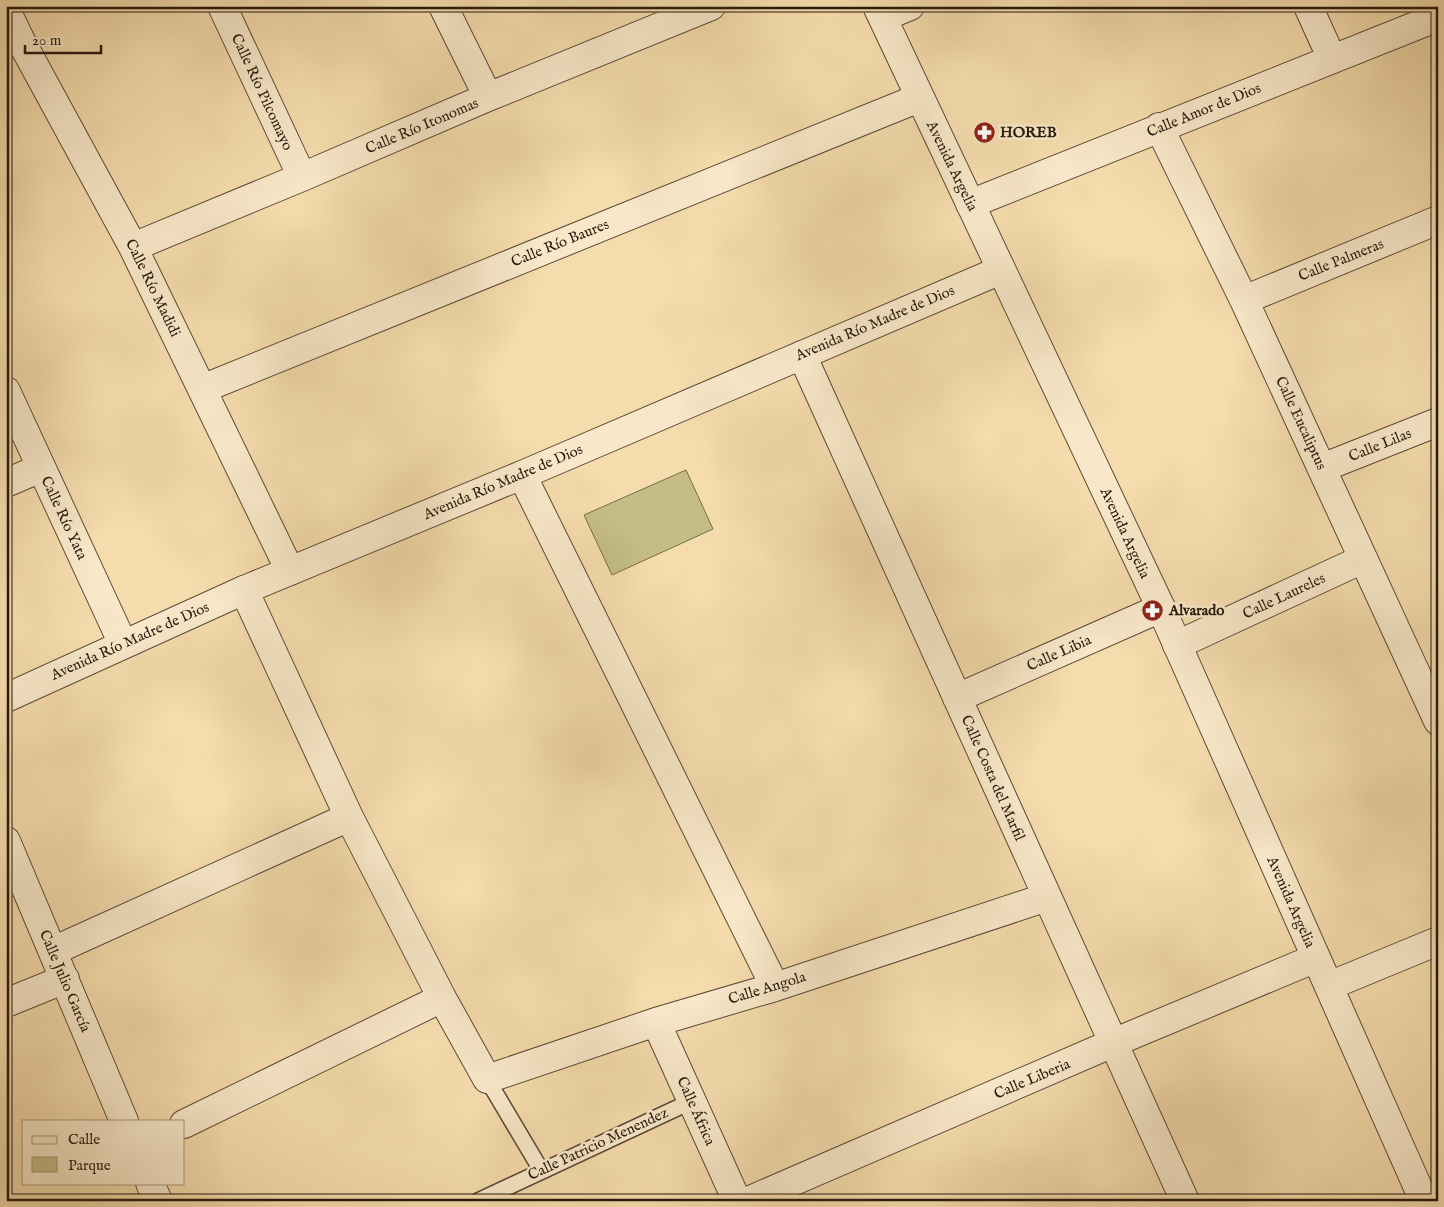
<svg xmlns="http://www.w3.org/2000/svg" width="1444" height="1207" font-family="'IM FELL English',serif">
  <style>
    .green { fill: #c4be84; stroke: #766c49 }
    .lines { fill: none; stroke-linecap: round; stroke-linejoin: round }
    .service-casing { stroke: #5a4a36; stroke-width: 18 }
    .minor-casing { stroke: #5a4a36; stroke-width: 30 }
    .tertiary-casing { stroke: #5a4a36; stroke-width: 30 }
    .service { stroke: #f8e8c9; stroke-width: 15 }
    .minor { stroke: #f8e8c9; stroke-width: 28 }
    .tertiary { stroke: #f8e8c9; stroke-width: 28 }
    .labels { text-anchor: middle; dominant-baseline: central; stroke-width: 5; stroke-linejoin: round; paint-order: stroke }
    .street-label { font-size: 15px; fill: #27190e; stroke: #f8e8c9 }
    .poi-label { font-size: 15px; font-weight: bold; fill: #27190e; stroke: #f8e8c9; text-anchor: start }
  </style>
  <rect width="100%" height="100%" fill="#f5dcac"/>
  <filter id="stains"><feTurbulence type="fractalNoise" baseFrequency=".004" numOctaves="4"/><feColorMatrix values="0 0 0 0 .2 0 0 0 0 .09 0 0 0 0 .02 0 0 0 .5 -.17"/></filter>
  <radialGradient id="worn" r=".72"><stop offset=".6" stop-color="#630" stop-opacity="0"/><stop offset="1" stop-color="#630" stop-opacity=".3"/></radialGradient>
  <path class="green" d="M686,470L713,529L612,575L584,515Z"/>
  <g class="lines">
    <defs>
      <path id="service" d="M487,1079L541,1170
        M478,1201L692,1101"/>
      <path id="minor" d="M222,6L302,177
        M443,6L488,97
        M1308,6L1332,59
        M6,10L22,43L133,247L290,571
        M883,17L910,6
        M1159,127L1244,300L1438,721
        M970,204L1438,17
        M133,247L302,177L488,97L711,6
        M1244,300L1438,220
        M802,355L1185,1201
        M202,389L919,98
        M6,391L123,644
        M1322,468L1438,422
        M522,475L775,987
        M6,483L41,468
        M244,590L349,817L442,998L487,1079L656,1022L775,987L1047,897
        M1177,645L1363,559
        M957,698L1161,608
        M6,841L124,1121
        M53,951L349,817
        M1329,986L1438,941
        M6,1003L65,979
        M656,1022L737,1201
        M184,1124L442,998
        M150,1183L158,1201
        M748,1201L1113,1043L1316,958"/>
      <path id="tertiary" d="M877,6L1161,608L1424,1201
        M6,698L244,590L522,475L1001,270"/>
    </defs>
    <use href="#service" class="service-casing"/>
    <use href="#minor" class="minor-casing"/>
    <use href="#tertiary" class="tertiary-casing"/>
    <use href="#service" class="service"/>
    <use href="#minor" class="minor"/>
    <use href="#tertiary" class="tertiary"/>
  </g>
  <defs>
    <symbol id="pharmacy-disc" viewBox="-11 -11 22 22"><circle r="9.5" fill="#8f2418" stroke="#f8e8c9"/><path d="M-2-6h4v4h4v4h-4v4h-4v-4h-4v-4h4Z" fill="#fff"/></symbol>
  </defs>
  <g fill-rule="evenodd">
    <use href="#pharmacy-disc" x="972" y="120" width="25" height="25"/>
    <use href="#pharmacy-disc" x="1140" y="598" width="25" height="25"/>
  </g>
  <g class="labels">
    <g class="street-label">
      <text transform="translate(262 92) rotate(65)">Calle Río Pilcomayo</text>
      <text transform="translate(1204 110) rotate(-22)">Calle Amor de Dios</text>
      <text transform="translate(422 126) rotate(-23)">Calle Río Itonomas</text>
      <text transform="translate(952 166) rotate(64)">Avenida Argelia</text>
      <text transform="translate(560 243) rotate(-22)">Calle Río Baures</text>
      <text transform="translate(1341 260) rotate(-22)">Calle Palmeras</text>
      <text transform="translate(153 288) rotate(64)">Calle Río Madidi</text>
      <text transform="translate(875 323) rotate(-23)">Avenida Río Madre de Dios</text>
      <text transform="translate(1301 423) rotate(65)">Calle Eucaliptus</text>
      <text transform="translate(1380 445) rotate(-22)">Calle Lilas</text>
      <text transform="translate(503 482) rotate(-23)">Avenida Río Madre de Dios</text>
      <text transform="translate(64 518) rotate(65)">Calle Río Yata</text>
      <text transform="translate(1125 533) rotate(65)">Avenida Argelia</text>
      <text transform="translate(1284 596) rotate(-25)">Calle Laureles</text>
      <text transform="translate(130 641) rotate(-24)">Avenida Río Madre de Dios</text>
      <text transform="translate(1059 653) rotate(-24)">Calle Libia</text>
      <text transform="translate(993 778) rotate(66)">Calle Costa del Marfil</text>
      <text transform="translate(1291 902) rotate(66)">Avenida Argelia</text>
      <text transform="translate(65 981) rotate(67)">Calle Julio García</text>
      <text transform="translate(767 988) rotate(-17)">Calle Angola</text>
      <text transform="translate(1032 1079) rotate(-23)">Calle Liberia</text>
      <text transform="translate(696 1111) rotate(66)">Calle África</text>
      <text transform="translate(598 1144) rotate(-25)">Calle Patricio Menendez</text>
    </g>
    <g class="poi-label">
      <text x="1000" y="132">HOREB</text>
      <text x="1169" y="610">Alvarado</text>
    </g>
  </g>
  <rect width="1444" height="1207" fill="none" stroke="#f5dcac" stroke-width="25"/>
  <rect x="8" y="8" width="1429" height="1192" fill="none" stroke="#27190e" stroke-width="2.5"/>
  <rect x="12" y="12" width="1419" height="1182" fill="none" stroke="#27190e"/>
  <rect x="22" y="1120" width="162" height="65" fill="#f8e8c9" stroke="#a4957e"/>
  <rect x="32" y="1136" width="25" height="8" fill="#f8e8c9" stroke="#a4957e"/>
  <text x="68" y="1144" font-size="15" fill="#27190e">Calle</text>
  <rect x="32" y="1157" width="25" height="15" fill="#c4be84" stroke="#a4957e"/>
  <text x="68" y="1170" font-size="15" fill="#27190e">Parque</text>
  <path d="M25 45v8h76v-8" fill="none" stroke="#27190e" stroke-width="2.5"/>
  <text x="32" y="45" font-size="15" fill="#27190e" stroke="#f8e8c9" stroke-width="4" paint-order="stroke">20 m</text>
  <rect width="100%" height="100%" filter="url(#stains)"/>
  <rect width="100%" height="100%" fill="url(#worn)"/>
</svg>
